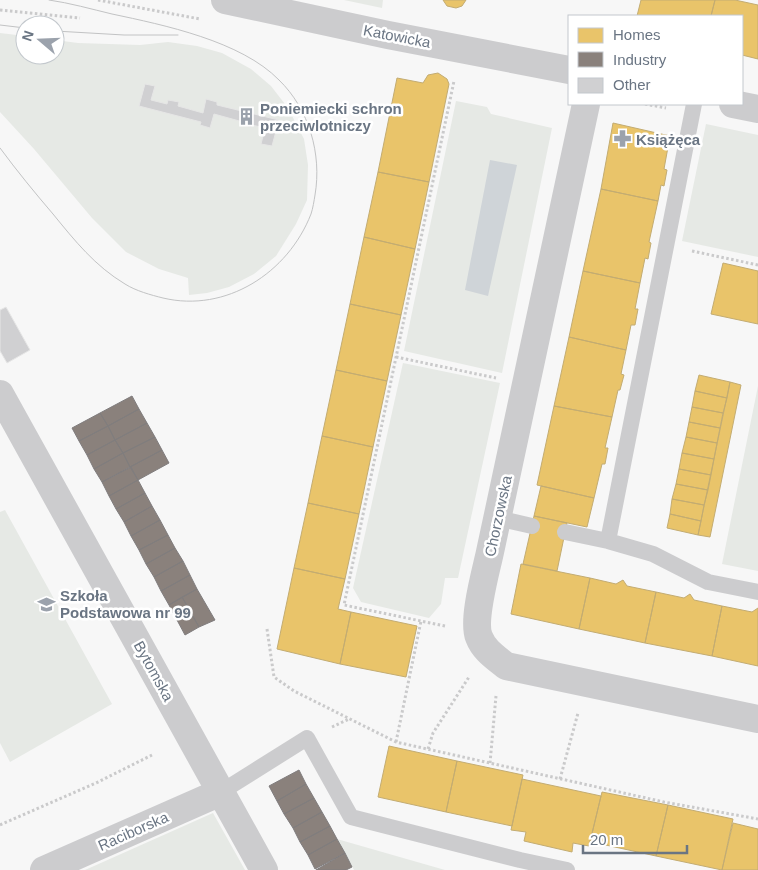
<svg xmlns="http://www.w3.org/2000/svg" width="758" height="870" font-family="Helvetica,sans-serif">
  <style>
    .green { fill: #e6e9e5 }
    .water { fill: #cfd4d8 }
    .homes { fill: #e9c46a; stroke: #c3ac72 }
    .industry { fill: #8a817c; stroke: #807d7e }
    .building { fill: #d0d0d2; stroke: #e6e6e6 }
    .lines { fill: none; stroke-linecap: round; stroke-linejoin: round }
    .path { stroke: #cacacb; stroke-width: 3; stroke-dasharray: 2.5 2.5; stroke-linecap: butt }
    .service { stroke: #ccccce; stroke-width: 16 }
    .minor { stroke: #ccccce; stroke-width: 28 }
    .tram { stroke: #c2c3c4; stroke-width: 1 }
    .labels { text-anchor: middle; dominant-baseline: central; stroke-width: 5; stroke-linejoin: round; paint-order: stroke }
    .street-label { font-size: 15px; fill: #6a7583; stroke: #fff }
    .poi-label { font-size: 15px; font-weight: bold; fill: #6a7583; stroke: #fff; text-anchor: start }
  </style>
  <rect width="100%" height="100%" fill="#f7f7f7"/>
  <path class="green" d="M344,0H383L382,8Z
    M0,33L25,36V55H55V40L78,43L140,45L168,42L197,46L222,53L251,69L271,86L288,108L304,139L308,165L307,200L296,224L276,256L254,274L229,287L207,293L189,295L188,278L159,269L126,252L92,218L34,149L0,112Z
    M456,101L487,107L491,114L552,128L502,373L404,351Z
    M706,124L758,135V257L682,241Z
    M403,363L500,383L458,578H445L441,604L429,618L361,602L353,588Z
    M758,386V571L722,564Z
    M5,510L112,704L10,762L0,743V512Z
    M213,813L245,870H85Z
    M337,839L445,870H354Z"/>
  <path class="water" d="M490,160L517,165L488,296L465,290Z"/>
  <path class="homes" d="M443,0H466L462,6L456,8L447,6Z
    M641,0H715L711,16H637Z
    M715,0H735L758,5V59L742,55V16H711Z
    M438,73L447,79L449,84L429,182L378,172L397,78L423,83L428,75Z
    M613,123L670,136L664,169L667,170L664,186L661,185L658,201L601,189Z
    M378,172L429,182L415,249L364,237Z
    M601,189L658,201L649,242L651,243L648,259L645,258L640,283L583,271Z
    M364,237L415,249L401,315L350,304Z
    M723,263L758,271V324L711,314Z
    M583,271L640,283L635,309H638L635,325H631L626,350L569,337Z
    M350,304L401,315L387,381L336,370Z
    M569,337L626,350L621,374L624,375L620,390H618L612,417L554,406Z
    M336,370L387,381L373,447L322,436Z
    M699,375L730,382L727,398L695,391Z
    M730,382L741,385L710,537L698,535Z
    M695,391L727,398L723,413L692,407Z
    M554,406L612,417L605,448H608L605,464H602L594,498L537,485Z
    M692,407L723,413L720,428L689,422Z
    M689,422L720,428L717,443L686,437Z
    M322,436L373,447L359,514L308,503Z
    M686,437L717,443L714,459L682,453Z
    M682,453L714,459L711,475L679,469Z
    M679,469L711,475L708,490L676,484Z
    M676,484L708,490L704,505L672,499Z
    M541,486L594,498L587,527L534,516Z
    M672,499L704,505L701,521L670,514Z
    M308,503L359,514L345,579L294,568Z
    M670,514L701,521L698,535L667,528Z
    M534,516L567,523L557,571L523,564Z
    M521,564L590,578L579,629L511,614Z
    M294,568L345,579L338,609L351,612L340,664L277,649Z
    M590,578L616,584L623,580L627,586L656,592L645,643L579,629Z
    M656,592L684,598L690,594L694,600L722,606L712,656L645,643Z
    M722,606L752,612L758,608V666L712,656Z
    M351,612L417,626L406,677L340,664Z
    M389,746L457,761L446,812L378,797Z
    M457,761L523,775L512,826L446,812Z
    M522,779L601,796L589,846L573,843L572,852L524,841L526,832L511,830Z
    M602,792L668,805L656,856L592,842L591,846H589Z
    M668,805L733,819L722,870L656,856Z
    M733,823L758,829V870H722Z"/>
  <path class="industry" d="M132,396L139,409L108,426L100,413Z
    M139,409L147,423L115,440L108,426Z
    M100,413L108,426L79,441L72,428Z
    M147,423L155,437L123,453L115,440Z
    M108,426L115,440L87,455L79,441Z
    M155,437L162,450L130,467L123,453Z
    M115,440L123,453L94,469L87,455Z
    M162,450L169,463L138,480L130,467Z
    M123,453L130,467L102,482L94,469Z
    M131,467L138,480L109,496L102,482Z
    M138,480L145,493L116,509L109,496Z
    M145,493L152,506L124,522L116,509Z
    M152,506L160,520L131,536L124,522Z
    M160,520L168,535L139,550L131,536Z
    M168,535L175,548L146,564L139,550Z
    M175,548L183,561L154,577L146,564Z
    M183,561L190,575L161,591L154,577Z
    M190,575L197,589L169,605L161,591Z
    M197,589L215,620L199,627L182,597Z
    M182,597L199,627L185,635L169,605Z
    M299,770L306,784L277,801L269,786Z
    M306,784L314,798L284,814L277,801Z
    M314,798L322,812L293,828L284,814Z
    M322,812L330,826L300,842L293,828Z
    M330,826L337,839L308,855L300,842Z
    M337,839L345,853L315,869L308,855Z
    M345,853L352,867L346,870H316Z"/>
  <path class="building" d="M145,84L155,86L151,100L167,104L168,100L179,102L178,106L203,113L206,99L217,102V105L279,120L272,146L261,144L265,128L252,125L251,127L242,125L243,122L214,114L210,128L200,125L201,122L139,106Z
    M6,307L30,350L7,363L0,351V310Z"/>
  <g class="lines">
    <path class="path" d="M98,0L200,19
      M0,10L80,18
      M645,104L666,108
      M692,251L758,265
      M396,357L496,378
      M445,626L344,605L454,81
      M267,629L274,677L294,691L396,742L664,802L758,819
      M332,727L349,719
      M396,742L421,621
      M428,749L433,733L469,677
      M490,763L496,696
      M560,779L578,713
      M0,825L96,783L152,755"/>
    <path class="service" d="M497,518L532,526
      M565,532L608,541L653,554L708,582L758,592
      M608,541L694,104
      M221,792L307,738L351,817L520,860L567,870"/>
    <path class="minor" d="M225,0L388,35L569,70
      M586,104L490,552C486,571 472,620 479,637C484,650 495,657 506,666L758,719
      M733,104L758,109
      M0,394L264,870
      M44,870L221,792"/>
    <path class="tram" d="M0,25L25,28
      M55,31L124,35H178
      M0,148C17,171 35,193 53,214C75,241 95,266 125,284C136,291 151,295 163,298C226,313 288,273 311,214C313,208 314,201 315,195C322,154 309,109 279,80C241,41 164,25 112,14C91,9 70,3 49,0"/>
  </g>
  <defs>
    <symbol id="building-bare" viewBox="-9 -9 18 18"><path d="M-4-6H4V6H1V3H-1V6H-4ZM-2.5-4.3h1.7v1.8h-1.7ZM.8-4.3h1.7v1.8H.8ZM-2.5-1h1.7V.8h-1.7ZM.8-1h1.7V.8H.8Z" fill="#9ba2ac" stroke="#fff" stroke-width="2.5" paint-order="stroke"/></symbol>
    <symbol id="pharmacy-bare" viewBox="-9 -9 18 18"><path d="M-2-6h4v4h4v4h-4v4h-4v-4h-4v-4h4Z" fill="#9ba2ac" stroke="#fff" stroke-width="2.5" paint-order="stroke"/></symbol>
    <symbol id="school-bare" viewBox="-9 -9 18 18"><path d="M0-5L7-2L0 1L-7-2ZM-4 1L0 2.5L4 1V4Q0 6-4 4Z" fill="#9ba2ac" stroke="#fff" stroke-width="2.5" paint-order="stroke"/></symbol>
  </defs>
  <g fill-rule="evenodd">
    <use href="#building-bare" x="234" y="104" width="25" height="25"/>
    <use href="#pharmacy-bare" x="610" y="126" width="25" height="25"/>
    <use href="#school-bare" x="34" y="592" width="25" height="25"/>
  </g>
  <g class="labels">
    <g class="street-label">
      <text transform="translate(397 36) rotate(11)">Katowicka</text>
      <text transform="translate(498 516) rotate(-78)">Chorzowska</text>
      <text transform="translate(154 671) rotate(61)">Bytomska</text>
      <text transform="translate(133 831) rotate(-24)">Raciborska</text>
    </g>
    <g class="poi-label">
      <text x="260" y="108">Poniemiecki schron<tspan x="260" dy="17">przeciwlotniczy</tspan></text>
      <text x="636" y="139">Książęca</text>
      <text x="60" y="595">Szkoła<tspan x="60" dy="17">Podstawowa nr 99</tspan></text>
    </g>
  </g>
  <rect x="568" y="15" width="175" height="90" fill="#ffffff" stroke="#c3c8cd"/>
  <rect x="578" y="28" width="25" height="15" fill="#e9c46a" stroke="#c3c8cd"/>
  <text x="613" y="40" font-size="15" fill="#6a7583">Homes</text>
  <rect x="578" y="52" width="25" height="15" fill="#8a817c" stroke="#c3c8cd"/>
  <text x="613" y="65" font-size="15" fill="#6a7583">Industry</text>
  <rect x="578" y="78" width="25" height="15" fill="#d0d0d2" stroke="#c3c8cd"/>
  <text x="613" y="90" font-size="15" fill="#6a7583">Other</text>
  <g transform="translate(40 40) rotate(289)"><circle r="24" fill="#ffffff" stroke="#c3c8cd"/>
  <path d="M0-4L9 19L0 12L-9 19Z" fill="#9ba2ac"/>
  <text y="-8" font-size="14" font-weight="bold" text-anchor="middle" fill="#6a7583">N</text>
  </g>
  <path d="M583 845v8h104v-8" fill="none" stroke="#6a7583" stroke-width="2.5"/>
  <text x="590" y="845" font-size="15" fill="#6a7583" stroke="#ffffff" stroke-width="4" paint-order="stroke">20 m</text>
</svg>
